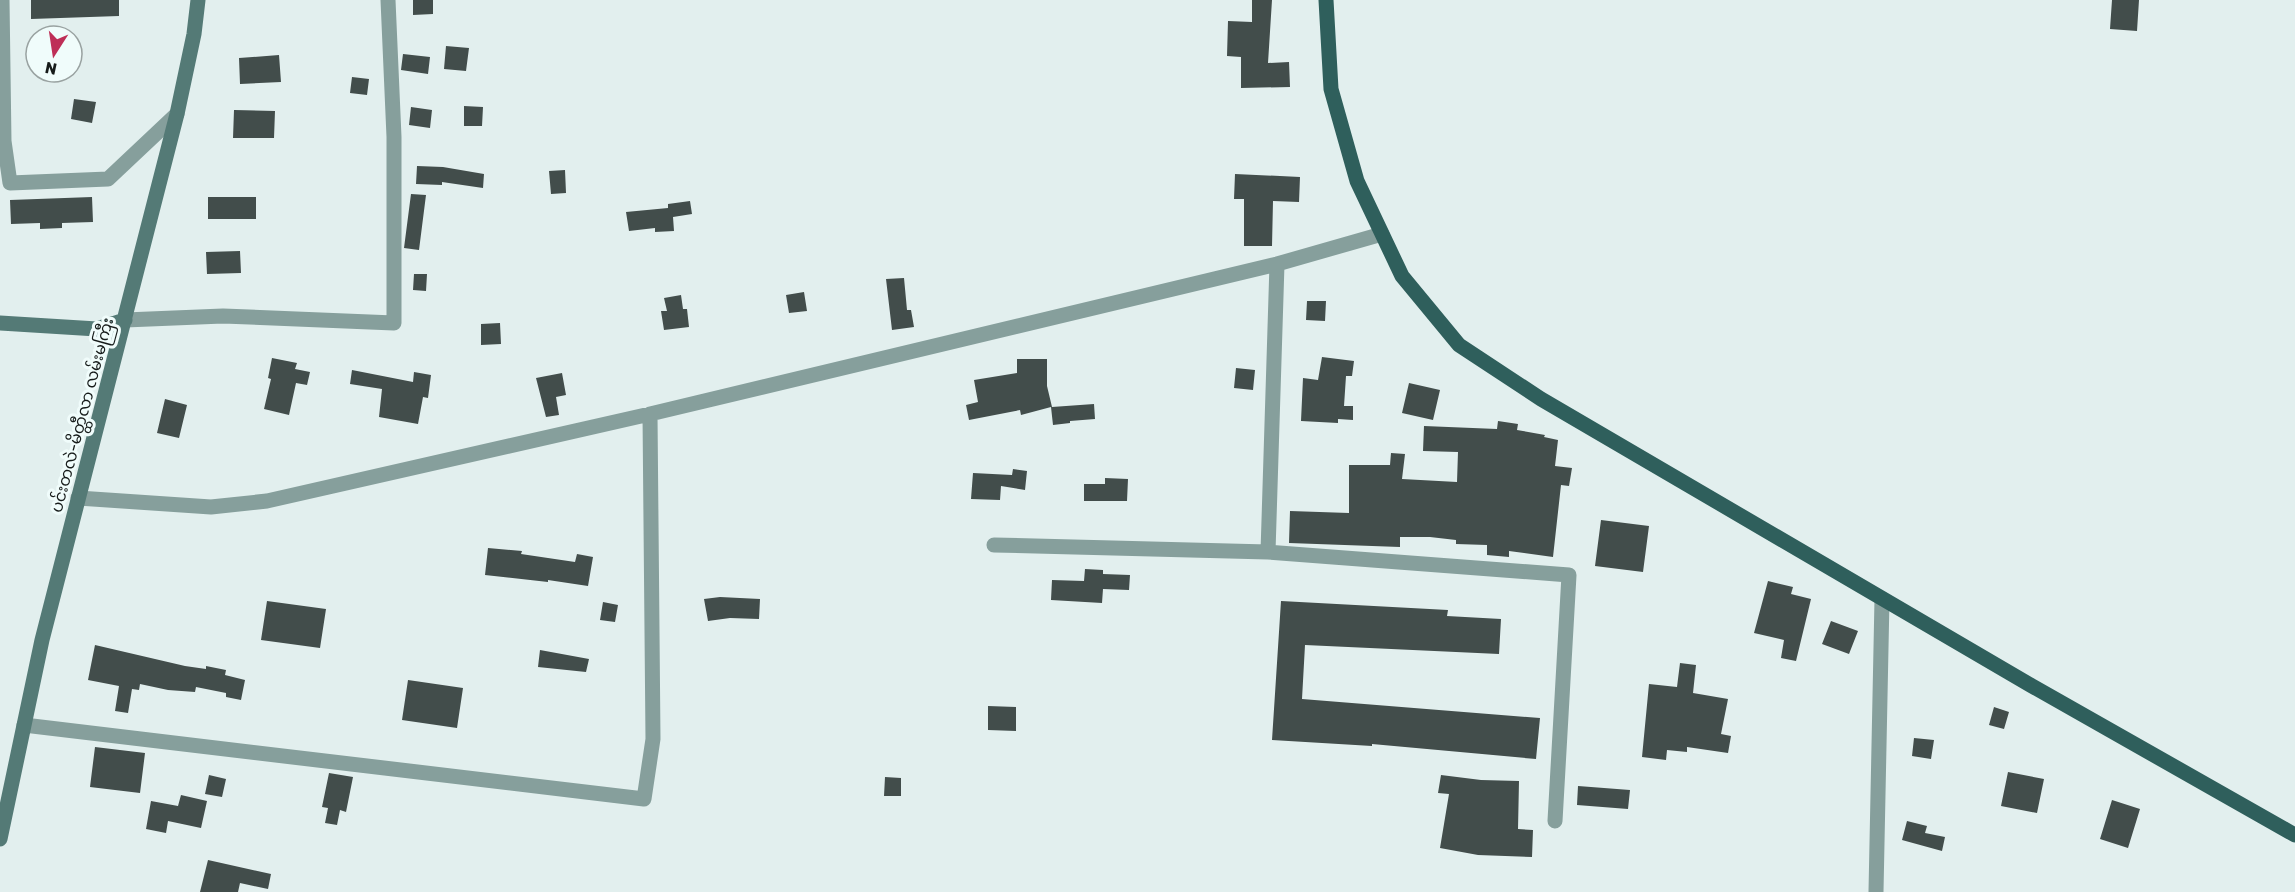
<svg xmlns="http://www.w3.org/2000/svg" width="2295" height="892" font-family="Rubik,'Noto Sans Myanmar',sans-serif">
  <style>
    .building { fill: #424d4b }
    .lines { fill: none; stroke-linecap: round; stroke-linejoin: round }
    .street { stroke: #869f9c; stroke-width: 15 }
    .secondary { stroke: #547a76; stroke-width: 15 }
    .primary { stroke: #2f5f5c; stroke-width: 15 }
    .labels { text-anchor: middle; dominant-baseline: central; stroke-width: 6; stroke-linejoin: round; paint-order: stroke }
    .street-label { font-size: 16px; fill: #161b1a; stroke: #f0fcfb }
  </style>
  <rect width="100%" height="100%" fill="#e2efee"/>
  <path class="building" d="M31,0H119V16L31,19Z
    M413,0H433V14L413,15Z
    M1252,0H1272L1268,63L1289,62L1290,87L1241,88V57L1227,56L1228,21L1252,22Z
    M2112,0H2139L2137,31L2110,29Z
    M446,46L469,48L466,71L444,69Z
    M403,54L430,57L428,74L401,70Z
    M279,55L281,82L240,84L239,58Z
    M352,77L369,79L367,95L350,93Z
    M74,99L96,102L92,123L71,119Z
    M464,106L483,107L482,126H464Z
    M411,107L432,110L430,128L409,125Z
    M234,110L275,111L274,138H233Z
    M417,166L443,167L484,174L483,188L442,182V185L416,184Z
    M565,170L566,193L551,194L549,171Z
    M1235,174L1300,177L1299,202L1273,201L1272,246H1244V199H1234Z
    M411,194L426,195L419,250L404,248Z
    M92,197L93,222L62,223V228L40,229V223L11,224L10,200Z
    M208,197H256V219H208Z
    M690,201L692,214L673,217L674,231L655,232V228L629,231L626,212L668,208V204Z
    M240,251L241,273L207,274L206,252Z
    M414,274H427L426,291L413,290Z
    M904,278L907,310H911L914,327L892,330L886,279Z
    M804,292L807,311L789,313L786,295Z
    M681,295L683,309H687L689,327L664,330L661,311H667L664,298Z
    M1307,301H1326L1325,321L1306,320Z
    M500,323L501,344L481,345V324Z
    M1322,357L1354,361L1352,376H1346L1344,406H1353V420L1338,419V423L1301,421L1303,378L1318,380Z
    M272,358L297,363L295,369L310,372L307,385L296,383L289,415L264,409L271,379L268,378Z
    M1017,359H1047V386L1052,407L1094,404L1095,419L1070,421V423L1053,425L1051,407L1021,415L1020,410L969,420L966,405L978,402L974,380L1017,373Z
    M1236,368L1255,370L1253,390L1234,388Z
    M352,370L413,382L414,372L431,375L428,398L423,397L418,424L379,417L382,389L350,384Z
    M562,373L566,395L556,397L559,415L546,417L536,378Z
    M1409,383L1440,390L1433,420L1402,413Z
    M165,399L187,405L179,438L157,433Z
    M1498,421L1518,424L1517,430L1545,435L1544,437L1558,440L1555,466L1572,468L1569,486L1561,485L1553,557L1509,551V557L1487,555V545L1456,544V540L1430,537H1400V547L1289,543L1290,511L1349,513V465H1390L1391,453L1405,454L1402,479L1457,482L1458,452L1423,451L1424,426L1497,429Z
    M1013,469L1027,471L1025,490L1001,486L1000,500L971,499L973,473L1012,475Z
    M1105,478L1128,479L1127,501H1084V484H1105Z
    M1601,520L1649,526L1643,572L1595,566Z
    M488,548L522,551L521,554L575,562L577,554L593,557L588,586L548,580V582L485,575Z
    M1085,569L1103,570V574L1130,575L1129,590L1103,589L1102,603L1051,600L1052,580L1084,581Z
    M1768,581L1793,587L1791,594L1811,599L1796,661L1781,658L1784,640L1754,633Z
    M720,597L760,599L759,619L730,618L708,621L704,599Z
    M267,601L326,609L320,648L261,640Z
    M1281,601L1448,610L1447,616L1501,619L1499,654L1305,645L1302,699L1540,718L1536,759L1372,744V746L1272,740Z
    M603,602L618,605L615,622L600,620Z
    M1831,621L1858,631L1849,654L1822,644Z
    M95,645L185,666L206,669V666L226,670L225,675L245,680L241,700L226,697V693L196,687L195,692L168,690L140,684L139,690L132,689L128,713L115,711L119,686L88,680Z
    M540,650L589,659L586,672L538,667Z
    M1680,663L1696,665L1693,693L1728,699L1721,734L1731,736L1728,753L1687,747V752L1667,750L1666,760L1642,757L1649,684L1677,687Z
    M408,680L463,688L457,728L402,720Z
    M988,706L1016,707V731L988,730Z
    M1994,707L2009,712L2004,729L1989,725Z
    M1914,738L1934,740L1931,759L1912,756Z
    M95,747L145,753L140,793L90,787Z
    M2008,772L2044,779L2037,813L2001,806Z
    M329,773L353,777L346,812L340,810L337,825L325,823L328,808L322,807Z
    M209,775L226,779L222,797L205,794Z
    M1441,775L1481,780L1519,781L1518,829L1533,830L1532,857L1478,855L1440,848L1449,794L1438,793Z
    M885,777L901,778V796H884Z
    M1578,786L1630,790L1628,809L1577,805Z
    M181,795L207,801L201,828L168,821L166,833L146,829L151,801L178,806Z
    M2112,800L2140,809L2128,848L2100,839Z
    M1907,821L1927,826L1925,833L1945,837L1942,851L1902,840Z
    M208,860L271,874L268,889L240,883L238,892H200Z"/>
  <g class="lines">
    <path class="street" d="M2,0L4,141L10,183L108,179L177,114
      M125,320L223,316L394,323V137L388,0
      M78,498L211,507L267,501L650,414L1277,264L1382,234
      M994,545L1268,552L1277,264
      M1268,552L1569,575L1555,821
      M24,725L644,799L653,739L650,414
      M1876,892L1882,599"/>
    <path class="secondary" d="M0,323L97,329L125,320
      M0,839L42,640L177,114L194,34L198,0"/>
    <path class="primary" d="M1326,0L1331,89L1357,181L1402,276L1459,345L1541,399L2032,686L2295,835"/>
  </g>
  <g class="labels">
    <g class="street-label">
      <text transform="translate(82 415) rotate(-75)">ပင်းတလဲ-မိတ္ထီလာ လမ်းမကြီး</text>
    </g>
  </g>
  <g transform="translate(54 54) rotate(192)"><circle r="28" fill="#f0fcfb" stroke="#99a2a1" stroke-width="1.5"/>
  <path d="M0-4.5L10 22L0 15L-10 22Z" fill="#be2e57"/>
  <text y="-9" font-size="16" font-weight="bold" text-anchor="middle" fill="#161b1a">N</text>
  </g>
</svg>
